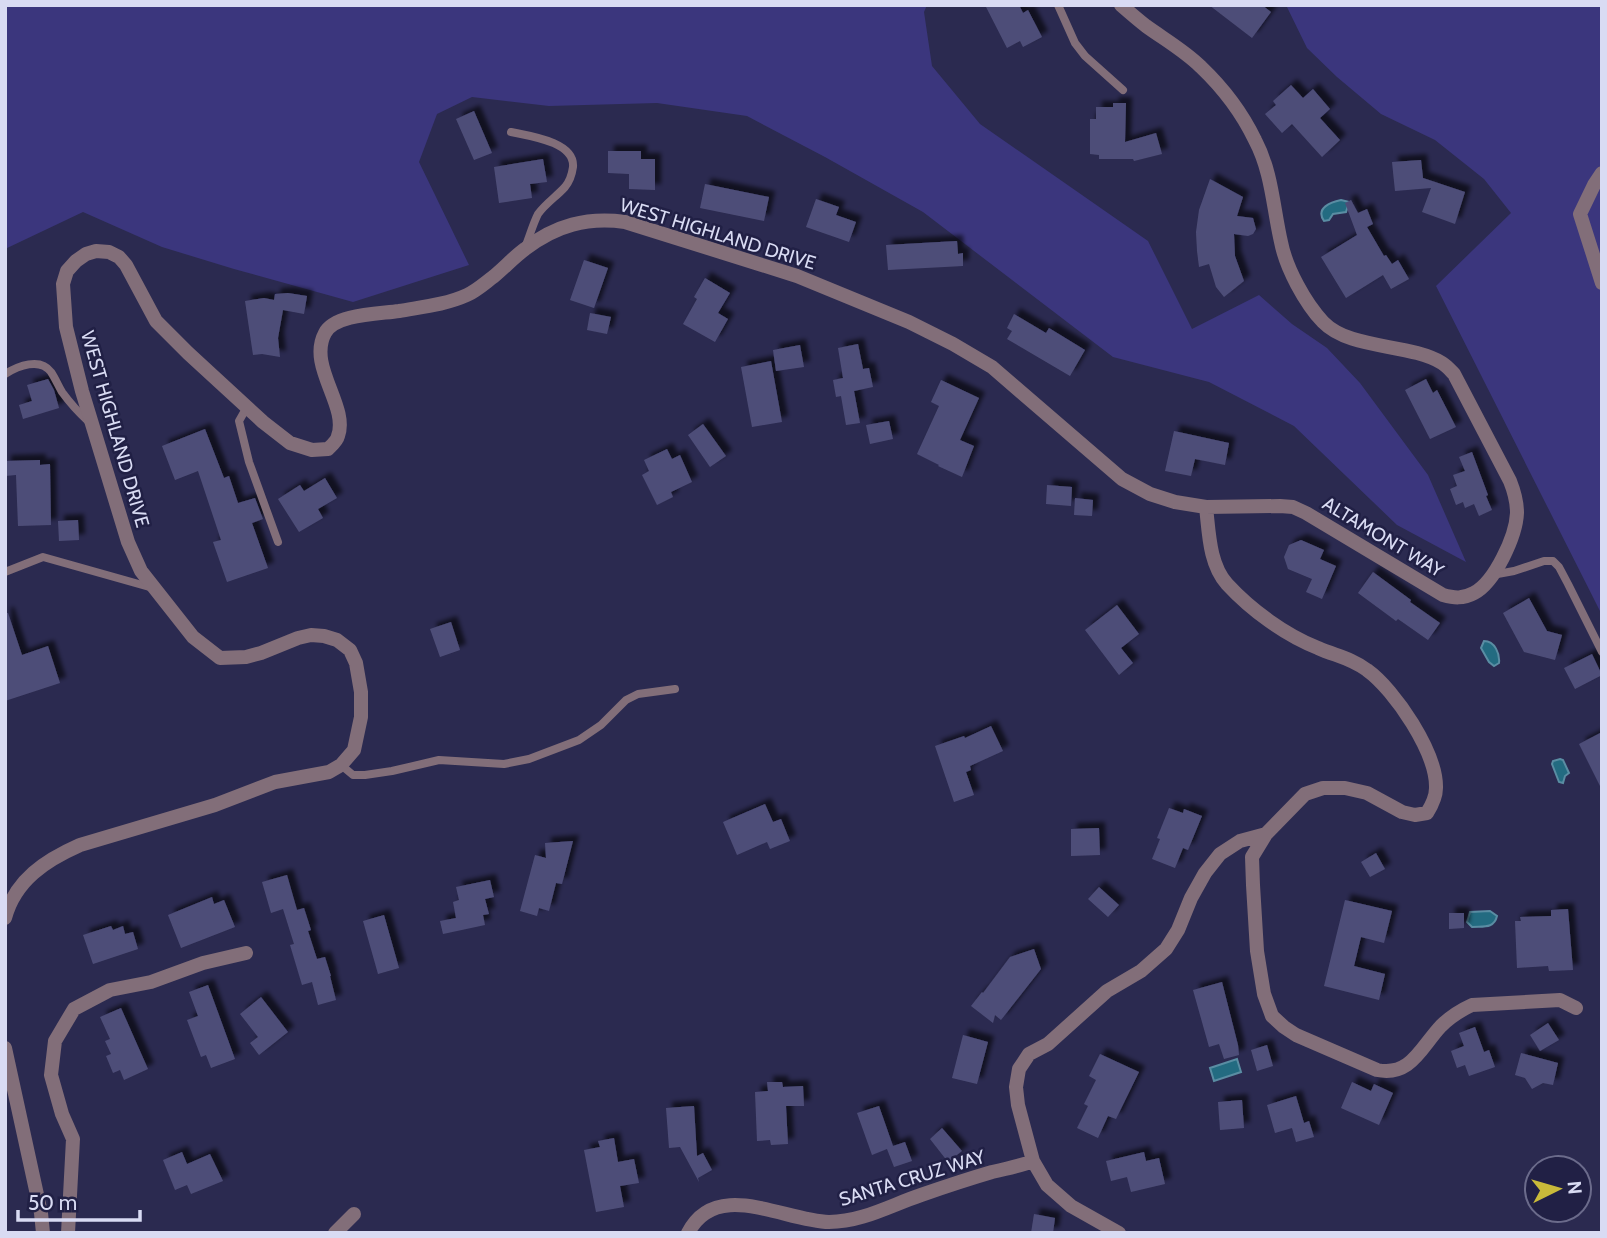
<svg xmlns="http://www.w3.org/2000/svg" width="1607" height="1238" font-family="Cabin,sans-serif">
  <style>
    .green { fill: #3b367d }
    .water { fill: #236b81; stroke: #5a8da3; stroke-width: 2 }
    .building { fill: #4e4e78; filter: url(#shadow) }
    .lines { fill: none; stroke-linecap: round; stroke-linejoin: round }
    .service { stroke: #826e79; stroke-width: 8 }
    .minor { stroke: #826e79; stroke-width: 14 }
    .labels { text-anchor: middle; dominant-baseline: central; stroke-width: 5; stroke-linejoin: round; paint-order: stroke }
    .street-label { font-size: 19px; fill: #d9dbf3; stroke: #212045 }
  </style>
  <defs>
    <filter id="shadow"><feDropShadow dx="6" dy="-6" stdDeviation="2" flood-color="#0009"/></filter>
  </defs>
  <rect width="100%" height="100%" fill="#2b2a50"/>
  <path class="green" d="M5,5H927L924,12L932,66L980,124L1148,241L1192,329L1259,295L1292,324L1327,348L1360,383L1428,475L1466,562L1397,525L1294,426L1209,382L1113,357L923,212L825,157L747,116L657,103L549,106L472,97L437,114L419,162L469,265L353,302L234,269L162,247L83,212L5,249Z
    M1286,5H1602V615L1436,286L1511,213L1484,179L1435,140L1381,114L1337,77L1307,48Z"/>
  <path class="water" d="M1341,200L1349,202L1346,212L1333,214L1329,220L1324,221C1315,208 1331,202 1341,200Z
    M1484,641C1495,641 1500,654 1499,663L1494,666L1489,662L1481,648Z
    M1560,759L1563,760L1569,773L1565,776L1563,783L1559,782L1552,764L1553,761Z
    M1490,911L1497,916C1494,929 1483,926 1472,927L1467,922L1470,912Z
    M1237,1059L1241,1072L1214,1081L1210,1068Z"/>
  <path class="building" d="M985,5H1019L1023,13L1028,10L1042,37L1023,47L1020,41L1007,48Z
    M1209,5H1262L1271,12L1252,38Z
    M1291,85L1303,98L1313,89L1330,109L1320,118L1340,140L1322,157L1292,124L1282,133L1265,114L1276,105L1273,101Z
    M1113,103H1126L1125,142L1156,133L1162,154L1134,161L1133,159H1099V155L1090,154V119H1096V107H1113Z
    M474,111L492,153L474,160L456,119Z
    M608,151H641V159H655V190L629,189V174L608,173Z
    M543,159L547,182L530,184L532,198L499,203L494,167Z
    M1421,160L1423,178L1465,192L1455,224L1422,212L1431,188L1395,191L1392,162Z
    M1210,179L1243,197L1237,216L1253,218L1256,229L1253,234L1248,236L1234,234L1235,256L1244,281L1224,297L1216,287L1209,264L1199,267L1197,251L1196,232L1199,210Z
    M705,184L769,197L764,221L700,208Z
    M816,199L839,207L836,215L856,222L849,242L806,227Z
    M1351,200L1358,213L1367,209L1373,224L1367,227L1384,256L1386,255L1392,264L1398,260L1409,279L1391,289L1383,275L1346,298L1321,257L1357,235L1345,203Z
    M957,241L958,254L963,253V266L888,270L886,245Z
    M584,260L608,268L594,308L570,300Z
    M705,278L730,293L718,313L728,319L715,342L683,324L697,299L694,297Z
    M288,293L307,296L304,314L283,310L278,338L280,357L262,354L253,355L245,301L264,298L274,300L275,294Z
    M590,313L611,317L607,334L587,330Z
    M1014,314L1046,333L1049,328L1085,350L1070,376L1007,339L1012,331L1007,328Z
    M858,344L863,369L869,368L873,387L854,391L860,423L846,425L841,396L836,397L833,380L843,378L838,348Z
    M800,345L804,367L776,371L773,350Z
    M771,361L782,422L752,427L741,367Z
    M48,379L54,390L59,408L23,419L19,405L32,401L27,385Z
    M1426,379L1433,393L1437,390L1456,427L1430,439L1405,390Z
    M941,380L979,398L960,440L974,446L962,477L938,466L939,465L917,454L939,406L931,402Z
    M889,421L893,439L870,444L866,425Z
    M703,424L726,456L710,467L688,435Z
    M205,429L224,478L229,476L238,503L255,498L263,519L252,523L268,568L227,582L213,542L221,540L198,471L175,480L162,446Z
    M1174,431L1229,443L1225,465L1195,459L1191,476L1165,471Z
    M667,449L672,459L680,455L692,482L671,492L673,497L657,505L642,475L649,471L644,460Z
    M1472,452L1488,495L1486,496L1492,510L1479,516L1474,504L1465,508L1463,502L1456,505L1450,489L1457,486L1453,475L1465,471L1459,457Z
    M40,460V465L50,464L51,525L18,526L16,475L5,476V461Z
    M325,478L337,498L318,509L323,518L299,532L278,499L300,485L304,491Z
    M1047,485L1072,487L1071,506L1046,504Z
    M1075,498L1093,500L1092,516L1074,515Z
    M78,520L79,540L59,541L58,521Z
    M1301,540L1324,550L1320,559L1336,566L1322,599L1306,592L1312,579L1288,569L1284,557L1289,545Z
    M1373,572L1411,600L1410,602L1440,623L1428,640L1398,619L1396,621L1358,593Z
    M1529,598L1547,631L1562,635L1555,660L1524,652L1503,613Z
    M1117,605L1139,634L1121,648L1133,663L1119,675L1085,630Z
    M5,613H8L22,655L48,646L60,683L5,701Z
    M451,622L460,650L440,657L430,629Z
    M1592,654L1602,675L1575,689L1564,668Z
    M991,726L1003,751L970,766L971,770L966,772L974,795L954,802L935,746L964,736L965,738Z
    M1602,732V790L1579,744Z
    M765,804L773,822L781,819L790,841L770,849L767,842L737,855L723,822Z
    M1169,808L1183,813L1184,809L1202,816L1188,850L1183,848L1175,868L1152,859L1160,839L1157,838Z
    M1099,828L1100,855L1071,856V829Z
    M573,841L562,884L556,883L549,911L539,908L537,916L520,911L535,855L546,858L545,843Z
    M1376,853L1385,869L1370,877L1361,862Z
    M287,875L297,910L304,908L311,930L308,931L317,959L325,957L331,976H330L336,1000L318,1005L312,982L302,985L290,945L294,944L283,909L271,913L262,882Z
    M490,880L494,897L485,899L489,914L483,915L485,925L443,934L440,921L456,918L453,902L459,900L456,887Z
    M1099,887L1119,905L1108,917L1088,899Z
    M212,897L214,904L224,900L235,927L181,948L168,915Z
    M1345,900L1392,911L1384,943L1361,937L1354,966L1385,974L1379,1000L1324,986Z
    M1568,909L1573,970L1549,971L1548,966L1517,968L1515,921H1521L1520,917L1551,916V910Z
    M1449,913H1464V928L1449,929Z
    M384,915L399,968L378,974L363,921Z
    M111,926L113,930L123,926L125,934L133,932L138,949L93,964L83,935Z
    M1034,949L1041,969L1001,1020L995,1015L993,1023L971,1006L982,992L983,993L1010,957Z
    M1222,982L1238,1045L1239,1055L1224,1059L1219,1044L1209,1047L1193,990Z
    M208,985L235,1059L211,1068L206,1055L201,1057L187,1020L198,1016L189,992Z
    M261,997L288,1032L259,1055L250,1043L258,1037L240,1014Z
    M121,1008L148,1069L124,1080L120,1070L113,1073L106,1056L111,1054L105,1041L110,1039L100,1017Z
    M1548,1023L1559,1040L1540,1051L1530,1035Z
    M1475,1027L1484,1052L1489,1050L1495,1067L1469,1076L1465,1065L1457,1068L1451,1051L1464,1046L1459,1033Z
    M963,1035L988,1042L977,1084L952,1078Z
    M1267,1045L1273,1066L1257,1071L1251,1050Z
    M1521,1053L1558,1063L1553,1085L1543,1083L1532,1089L1525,1078L1515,1075Z
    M1100,1054L1139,1072L1116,1119L1108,1116L1098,1138L1077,1128L1088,1106L1084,1104L1096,1080L1089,1076Z
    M767,1082H782L783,1087L803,1086L804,1106H786L788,1144L771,1145L770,1140L757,1141L755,1092L768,1091Z
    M1352,1082L1371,1091L1374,1084L1393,1093L1379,1125L1341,1108Z
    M1296,1096L1304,1123L1309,1121L1314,1137L1296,1142L1292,1128L1275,1133L1267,1105Z
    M1242,1100L1244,1128L1220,1130L1218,1102Z
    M694,1106L697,1156L703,1153L712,1170L698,1178L699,1182L680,1147L669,1148L666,1108Z
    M879,1106L893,1146L905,1142L912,1161L894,1167L887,1149L872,1155L857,1113Z
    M942,1128L962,1151L948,1162L930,1139Z
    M614,1138L618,1162L634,1159L639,1183L620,1186L624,1207L596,1212L584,1150L600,1147L598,1141Z
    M182,1152L187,1164L210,1154L223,1181L191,1194L187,1185L175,1190L163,1160Z
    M1144,1152L1146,1161L1159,1158L1165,1184L1131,1192L1127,1177L1111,1181L1106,1161Z
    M1034,1214L1055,1218L1053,1233H1031Z"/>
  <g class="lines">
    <path class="service" d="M1058,5L1075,43L1085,56L1123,90
      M511,132C530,136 575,142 573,167C572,174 570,181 565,187C557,196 545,204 538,214C533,224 530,235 526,245
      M5,374C18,366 40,357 51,372C55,378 58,385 62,392C70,403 78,412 88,421
      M247,407L239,421L249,462L278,542
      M5,572L43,557L153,588
      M1492,575L1514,571L1544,561H1553L1559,567L1568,584L1602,652
      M341,765L353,775H365L392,771L439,760L504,764L529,759L579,740L601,725L626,700L638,694L675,689"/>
    <path class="minor" d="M1602,173L1594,185L1580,214L1602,283
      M1266,834L1252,857L1253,885L1257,951L1264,994L1272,1016L1284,1027L1296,1035L1377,1070C1411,1077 1421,1047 1441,1026C1450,1017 1461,1010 1472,1005L1560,1000L1576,1008
      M5,918C15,880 46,860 80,845L215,805L275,782L329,772L341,765L354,750L361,717V692L356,663L350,650L337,640L324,636L311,635L298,638L261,653L246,657L220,658L193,637L141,571L128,542L82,391L66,327L63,284L67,271L76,261L86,254L96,251L109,252L119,257L126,265L156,321L188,353L263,422L290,443L312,450L328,449C332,445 337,441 338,436C349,406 307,366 325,333C335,314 379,314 399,311C421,307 445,305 467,295C476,291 485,283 493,277C504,268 514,257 525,249C556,225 587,217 625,222L797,276L909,322L953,344L992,367L1122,479L1150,494L1175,502L1206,507L1280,506L1293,507L1306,513L1443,595C1454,598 1463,599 1474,593C1495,582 1516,536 1517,513C1517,501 1514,491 1510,481L1454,374C1451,371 1447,366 1442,363C1409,343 1350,350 1323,322C1305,303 1286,268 1281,242C1273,207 1272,172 1255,140C1242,113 1222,87 1201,67C1185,51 1164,39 1146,26C1137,19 1129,12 1121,5
      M5,1048L41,1213L43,1233
      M68,1233L73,1139L62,1114L51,1075L55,1041L74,1009L110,990L151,982L203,963L246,953
      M335,1233L354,1214
      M688,1233C716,1178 784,1221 829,1222C862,1222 891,1205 921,1195C944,1187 968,1179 992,1172C1006,1169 1020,1166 1033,1161
      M1119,1233L1071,1206L1047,1185L1033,1161L1018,1105L1016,1087L1019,1069L1029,1054L1048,1044L1107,991L1141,971L1166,949L1178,930L1191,898L1205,873L1220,854L1240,841L1266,834L1305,794L1323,788H1345L1367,793L1402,812L1415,815L1427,813C1432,805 1436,797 1436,788C1437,753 1395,690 1367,670C1351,658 1336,656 1318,648C1285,635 1251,610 1227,584C1209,564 1209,532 1206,507"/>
  </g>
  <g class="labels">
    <g class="street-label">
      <text transform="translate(718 234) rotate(17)">WEST HIGHLAND DRIVE</text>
      <text transform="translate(115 429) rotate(74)">WEST HIGHLAND DRIVE</text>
      <text transform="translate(1383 537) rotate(31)">ALTAMONT WAY</text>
      <text transform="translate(912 1178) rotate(-17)">SANTA CRUZ WAY</text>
    </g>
  </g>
  <rect width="1607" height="1238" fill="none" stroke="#d9dbf3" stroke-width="14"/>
  <g transform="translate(1558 1189) rotate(85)"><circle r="33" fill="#212045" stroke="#6b6b8b" stroke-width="2"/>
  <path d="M0-5L12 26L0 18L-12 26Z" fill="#c9ba3a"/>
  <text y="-10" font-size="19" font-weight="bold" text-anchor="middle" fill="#d9dbf3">N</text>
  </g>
  <path d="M18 1210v10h122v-10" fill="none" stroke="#d9dbf3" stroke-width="3.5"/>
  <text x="28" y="1210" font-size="21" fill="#d9dbf3" stroke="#212045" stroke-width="5" paint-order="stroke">50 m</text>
</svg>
